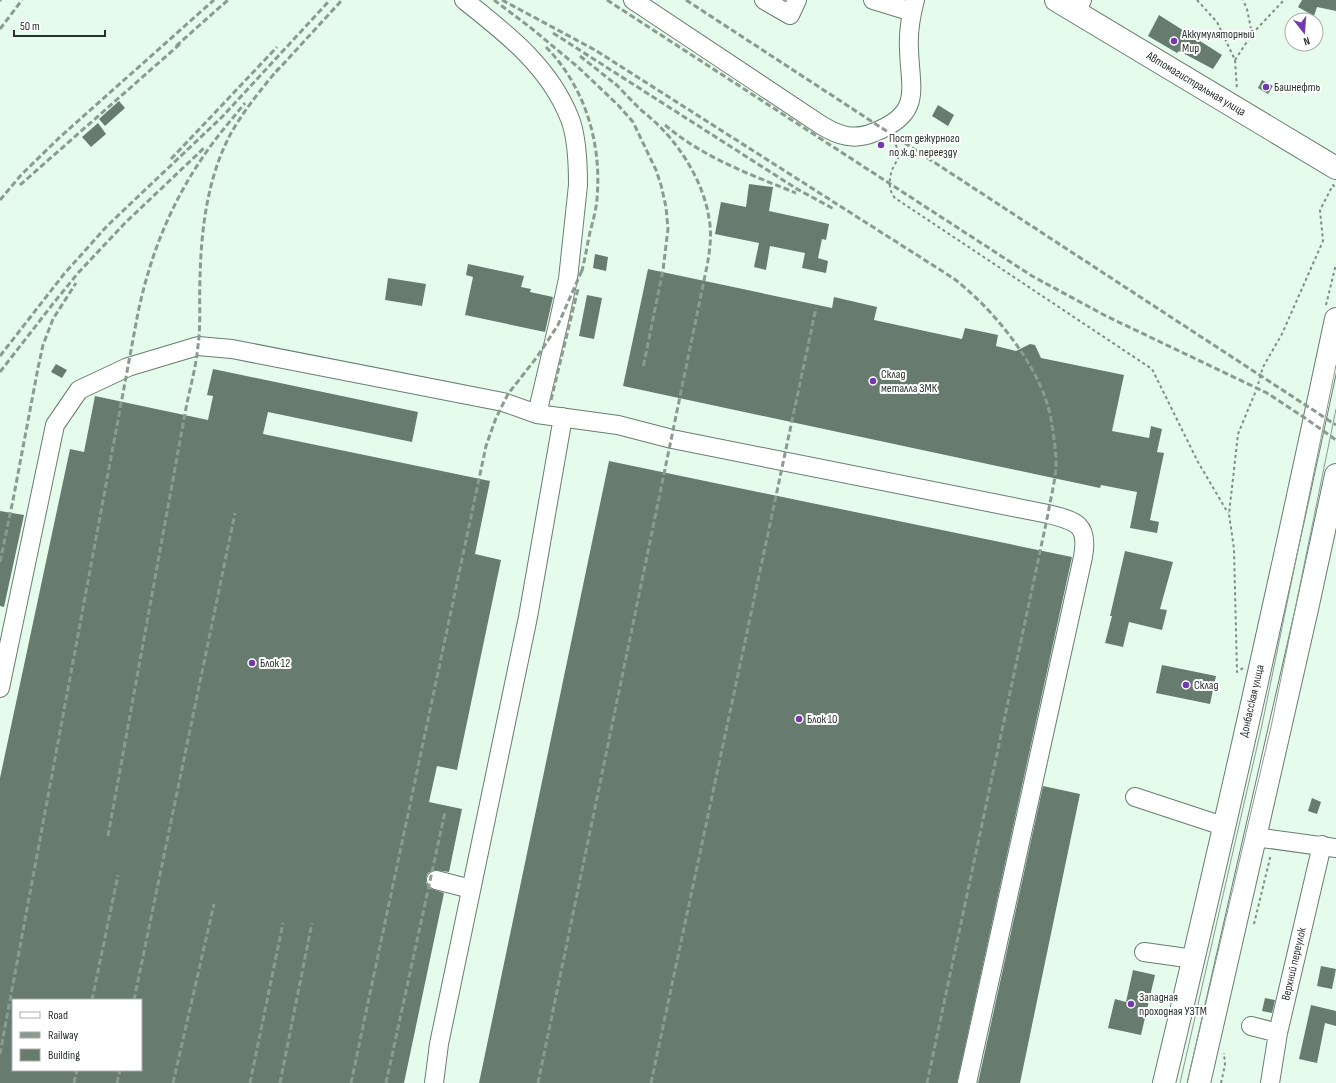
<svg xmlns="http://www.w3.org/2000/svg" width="1336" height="1083" font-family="'Sofia Sans Condensed',sans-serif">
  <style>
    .building { fill: #677c6f; fill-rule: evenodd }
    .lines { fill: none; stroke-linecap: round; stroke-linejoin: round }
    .minor-casing { stroke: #687d70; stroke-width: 20 }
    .major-casing { stroke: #687d70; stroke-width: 24 }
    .path { stroke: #7e8d83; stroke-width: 2; stroke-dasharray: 3 3; stroke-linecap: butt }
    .minor { stroke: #fff; stroke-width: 18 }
    .major { stroke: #fff; stroke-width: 22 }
    .tram { stroke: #8b9b90; stroke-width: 1 }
    .rail { stroke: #8b9b90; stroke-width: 3; stroke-dasharray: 6 3; stroke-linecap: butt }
    .poi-dot { fill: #7539ae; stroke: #fff; stroke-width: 1.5 }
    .labels { text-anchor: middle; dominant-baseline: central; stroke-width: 4; stroke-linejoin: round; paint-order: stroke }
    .poi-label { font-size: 12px; fill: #29312c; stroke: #fff; text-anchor: start }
    .street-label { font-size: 12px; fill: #29312c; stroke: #fff }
  </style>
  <rect width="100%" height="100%" fill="#e5fced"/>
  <path class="building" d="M1302,0H1336V11L1317,7L1314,16L1298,7Z
    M1159,15L1222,55L1213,69L1179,51L1177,53L1148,36Z
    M1262,80L1273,86L1268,94L1258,88Z
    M119,101L125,108L105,126L99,119Z
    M938,105L954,115L948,126L932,116Z
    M98,123L106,134L91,147L82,137Z
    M749,184L773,187L769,211L829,224L826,240L822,239L818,258L828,261L826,273L802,268L805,253L770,246L766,270L754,267L759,243L715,234L721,202L746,207Z
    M595,254L608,257L606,271L593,268Z
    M468,264L524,276L521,287L531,289L530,292L553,297L545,332L465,315L473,277L466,275Z
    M648,269L832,308L834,297L877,307L874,320L962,339L965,328L998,335L996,346L1016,351L1030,344L1035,345L1041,358L1124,375L1112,431L1149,438L1151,426L1162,429L1157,452L1164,453L1150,520L1159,522L1157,533L1130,528L1137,492L1101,485L1100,488L623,386Z
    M388,278L426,284L422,306L385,300Z
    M587,295L602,298L594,339L579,336Z
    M56,364L67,370L62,378L51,372Z
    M213,369L418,412L412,442L268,412L263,434L490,481L475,554L501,560L457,770L437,766L429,802L462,809L449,872L434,870L428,873L426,878V883L429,888L444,893L404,1083H0V778L70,449L84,452L95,396L208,420L213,396L207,395ZM13,1000H141V1070H13Z
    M609,461L1072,557L957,1083H479Z
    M0,511L24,515L4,607L0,606Z
    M1125,551L1173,562L1160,609L1167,610L1162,630L1129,622L1123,647L1105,643L1112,616H1110Z
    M1162,665L1216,676L1210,704L1156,693Z
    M1043,786L1080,794L1020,1083H978Z
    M1312,798L1321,802L1317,814L1308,811Z
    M1321,966L1336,969L1332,989L1317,986Z
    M1133,970L1155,975L1141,1035L1108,1028L1115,999L1126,1002Z
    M1265,998L1275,1000L1272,1013L1262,1011Z
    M1311,1005L1336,1011V1026L1325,1023L1317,1063L1299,1059Z"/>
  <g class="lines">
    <defs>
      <path id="minor" d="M464,0C506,33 550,67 570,119C577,137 578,166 578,185L568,279L558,325L537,414
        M633,0L821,125C839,136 854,141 875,132C923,113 910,89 909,49C908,33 911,15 915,0
        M764,0L790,15L797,0
        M873,0L912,12
        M1076,13L1082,0
        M0,688L55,425L79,390L128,367L198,346L232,349L503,402L537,414L618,425L672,439L1048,514C1076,521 1089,524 1083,557L967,1083
        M1135,797L1223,826
        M1255,837L1336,848
        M436,880L471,889
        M1144,952L1194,959
        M1251,1026L1278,1033
        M434,1083L439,1044L528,617L563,417
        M1270,1083L1278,1033L1322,845"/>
      <path id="major" d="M1056,0L1336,168
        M1164,1083C1225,829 1282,574 1336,319
        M1199,1083L1307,609L1336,475"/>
    </defs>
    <use href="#minor" class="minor-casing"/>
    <use href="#major" class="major-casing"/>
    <path class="path" d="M1197,0L1217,22L1235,60L1237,90
      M1252,34L1284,0
      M1235,60L1252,34L1247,9L1243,0
      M892,140C895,144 899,149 899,155C898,160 894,165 892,170C889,179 888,190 895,198L1152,369L1198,462L1228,513
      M1326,305L1336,264
      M1243,668L1237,672L1234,549L1229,514L1238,434L1257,388L1263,367L1282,334L1323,241L1320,210L1333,185L1336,188
      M1254,924L1271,854
      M1221,1083L1225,1065L1224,1053"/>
    <use href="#minor" class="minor"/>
    <use href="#major" class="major"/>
    <path class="tram" d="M1180,1083L1262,725L1336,365
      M1187,1083L1271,727L1336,409"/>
    <path class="rail" d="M494,0L531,28L579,68L618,105L633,122L656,170L661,185L666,207L668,229L663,270L643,368
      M502,0L595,50L953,278C990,306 1031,356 1046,400C1052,417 1054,438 1056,457C1057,476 1051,495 1048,514L927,1083
      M607,0L1032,276L1106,316L1267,393L1305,418L1336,440
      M686,0L1336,425
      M0,1L1,0
      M0,29L22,0
      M553,33L797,189L834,209
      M176,46L228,0
      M546,47C585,87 602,143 597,199C596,210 593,221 590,232C587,246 585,260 581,274
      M580,56L619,87
      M276,72L342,0
      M665,125C704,158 749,174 796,193
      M171,159L277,47
      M20,185L180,44
      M0,200L21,175L60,137L214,0
      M0,356L64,274L108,225L222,117L330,0
      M0,372L52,305L78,273L125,223L204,148
      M551,400L578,289
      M0,562L13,500L38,368L43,345L53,319L76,283
      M108,836L186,408C190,388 196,367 198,346C201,324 199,301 200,279C201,231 207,180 229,137C241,114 262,88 279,68
      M92,1000L118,875
      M134,1000L235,513
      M0,1054L137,318C149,257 171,202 207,151C219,134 232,119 245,103
      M74,1083L77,1070
      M117,1083L120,1070
      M173,1083L214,904
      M250,1083L283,923
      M280,1083L312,923
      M351,1083L486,446L496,418L508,394L537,357L558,325L583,268
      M386,1083L445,812
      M538,1083L707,266C710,250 712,234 709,218C704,186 685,153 663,130C656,122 648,116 640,109C632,101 623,92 615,83
      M651,1083L816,308"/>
  </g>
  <g class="poi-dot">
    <circle cx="1174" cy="41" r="4"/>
    <circle cx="1266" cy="87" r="4"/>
    <circle cx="881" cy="145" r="4"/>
    <circle cx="873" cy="381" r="4"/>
    <circle cx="252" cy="663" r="4"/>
    <circle cx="1186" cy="685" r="4"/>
    <circle cx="799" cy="719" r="4"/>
    <circle cx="1131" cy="1004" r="4"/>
  </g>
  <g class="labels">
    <g class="poi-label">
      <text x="1182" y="34">Аккумуляторный<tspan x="1182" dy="14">Мир</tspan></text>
      <text x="1274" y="87">Башнефть</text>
      <text x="889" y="138">Пост дежурного<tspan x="889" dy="14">по ж.д. переезду</tspan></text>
      <text x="881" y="374">Склад<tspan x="881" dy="14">металла ЗМК</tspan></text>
      <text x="260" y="663">Блок 12</text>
      <text x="1194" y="685">Склад</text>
      <text x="807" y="719">Блок 10</text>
      <text x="1139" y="997">Западная<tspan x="1139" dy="14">проходная УЗТМ</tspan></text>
    </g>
    <g class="street-label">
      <text transform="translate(1196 84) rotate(31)">Автомагистральная улица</text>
      <text transform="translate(1252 701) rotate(-77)">Донбасская улица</text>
      <text transform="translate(1294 964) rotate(-77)">Верхний переулок</text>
    </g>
  </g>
  <rect x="12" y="999" width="130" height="72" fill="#ffffff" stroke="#a9adab"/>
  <rect x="20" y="1012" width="20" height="6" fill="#ffffff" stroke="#a9adab"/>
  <text x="48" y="1019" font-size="12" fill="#29312c">Road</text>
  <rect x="20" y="1032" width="20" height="6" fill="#8b9b90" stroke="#a9adab"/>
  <text x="48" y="1039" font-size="12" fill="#29312c">Railway</text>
  <rect x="20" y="1049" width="20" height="12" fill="#677c6f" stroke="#a9adab"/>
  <text x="48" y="1059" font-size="12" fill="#29312c">Building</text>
  <g transform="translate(1304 32) rotate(163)"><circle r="19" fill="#ffffff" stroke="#a9adab"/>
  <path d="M0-3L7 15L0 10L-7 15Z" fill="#7539ae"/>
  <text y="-6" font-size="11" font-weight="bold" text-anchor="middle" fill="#29312c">N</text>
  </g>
  <path d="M14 30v6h91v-6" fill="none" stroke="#29312c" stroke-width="2"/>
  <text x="20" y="30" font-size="12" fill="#29312c" stroke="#ffffff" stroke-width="3" paint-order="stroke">50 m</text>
</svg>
